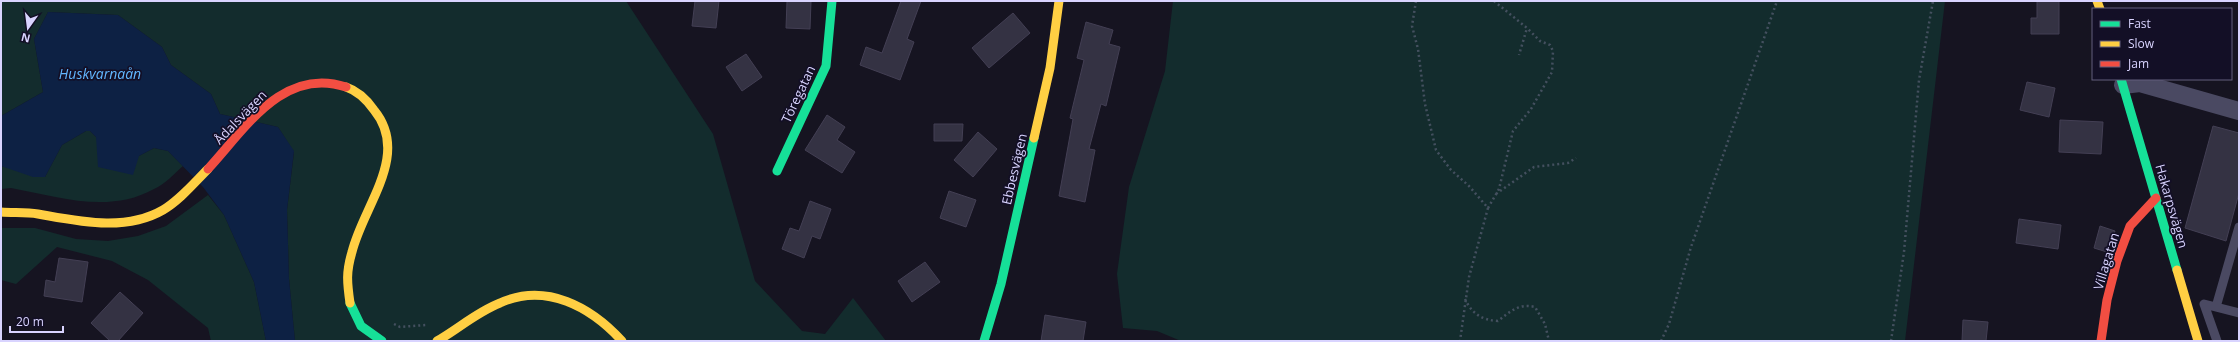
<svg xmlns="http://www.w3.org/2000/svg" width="2240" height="342" font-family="'Open Sans',sans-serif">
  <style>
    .green { fill: #132c2d }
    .water { fill: #0d2144 }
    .building { fill: #343243; stroke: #433f54 }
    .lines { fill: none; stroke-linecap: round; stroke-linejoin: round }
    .path { stroke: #44505f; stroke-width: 2.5; stroke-dasharray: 2 3; stroke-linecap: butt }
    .lane { stroke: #4a4962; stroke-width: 9 }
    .street { stroke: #4a4962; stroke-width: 18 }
    .fast { stroke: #16e098; stroke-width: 9 }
    .slow { stroke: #ffcf43; stroke-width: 9 }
    .jam { stroke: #f24e42; stroke-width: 9 }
    .labels { text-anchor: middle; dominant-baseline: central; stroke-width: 3.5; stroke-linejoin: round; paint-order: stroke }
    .street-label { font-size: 13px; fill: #d9d4ff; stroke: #130f26 }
    .water-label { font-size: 14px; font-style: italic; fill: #62b6ff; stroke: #130f26 }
  </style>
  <rect width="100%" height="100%" fill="#161421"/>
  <path class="green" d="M1,1H626L713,134L755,281L802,331L825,334L853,298L886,341H295L289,279L287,210L294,152L278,127L220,114L211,94L171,65L162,47L118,15L48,12L34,39L43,92L1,116Z
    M1173,1H1945L1905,341H1181L1157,331L1123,328L1117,274L1129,187L1165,71Z
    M86,131H90L96,137L139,156L154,148L168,151L183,166C174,174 165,184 154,189C109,214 59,197 11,188L1,189V166L45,177L62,145Z
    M208,195L224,215L254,282L266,341H211L208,328L148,280L112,261L57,247L16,284L1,280V228H35L76,239L108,241L138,236L166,226Z"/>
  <path class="water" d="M48,12L118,15L162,47L171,65L211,94L220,114L278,127L294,151L287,210L289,279L295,341H266L254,282L224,215L203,187L168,151L154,148L139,156L133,175L98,167L96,137L90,131H86L62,145L45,177H33L1,166V116L43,92L34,39Z"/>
  <path class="building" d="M695,1H719L716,28L692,26Z
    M787,1H811L810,29L786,28Z
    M901,1H921L907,39L914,42L900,80L860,65L866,47L882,53Z
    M2037,1H2059V34H2031V18H2037Z
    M1013,13L1030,33L989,68L972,48Z
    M1086,22L1113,30L1109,44L1120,47L1106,106L1101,104L1089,149L1095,150L1085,202L1059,196L1073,119L1070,118L1084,60L1077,58Z
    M746,54L762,77L742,91L726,67Z
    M2027,82L2055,88L2049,117L2020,110Z
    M827,115L845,127L837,140L855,152L842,173L805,150Z
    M2060,120L2103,122L2101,154L2059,152Z
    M934,124H963L962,141H934Z
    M2213,126L2239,133V193L2226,241L2185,228Z
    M978,132L997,149L973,177L954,160Z
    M949,191L976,200L966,227L940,218Z
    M810,201L831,209L820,239L812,236L804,258L782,249L790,228L799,231Z
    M2019,219L2061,225L2058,249L2016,243Z
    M2100,226L2115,231L2107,252L2094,248Z
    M59,258L88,262L82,302L44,296L46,280L55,282Z
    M925,262L940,282L912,302L898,281Z
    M120,292L143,313L118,341H110L91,323Z
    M1045,315L1086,322L1083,341H1041Z
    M1963,320L1988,322L1986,341H1962Z"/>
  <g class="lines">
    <path class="path" d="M1416,1L1412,26L1418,49L1425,104L1436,150L1451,170L1469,186L1488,208L1469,277L1460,341
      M1494,1L1527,28L1519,55
      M1496,194L1534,167L1568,163L1576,158
      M1488,208L1499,189L1513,131L1531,109L1552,72L1553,51L1550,45L1540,41L1527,28
      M1465,299C1472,314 1482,320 1498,321C1510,312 1518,303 1535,307L1545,324L1549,341
      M394,324L400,327L426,325
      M1661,341L1669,324L1691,247L1777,1
      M1891,341L1904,252L1919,80L1933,1"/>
    <path class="lane" d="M2216,307L2239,227
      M2217,341L2204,304L2239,313"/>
    <path class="street" d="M2123,85L2140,83L2239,111"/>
    <path class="fast" d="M2121,79L2177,270
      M777,171L826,66L832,1
      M350,303L361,326L382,341
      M984,341L1001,284L1034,138"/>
    <path class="slow" d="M2097,1L2100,9
      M346,87C358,91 367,100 374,110C411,155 363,206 352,252C346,272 347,282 350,303
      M1034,138L1050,68L1059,1
      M1,212C13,213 26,212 38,214C78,221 125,232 163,210C180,200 194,183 208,169
      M2177,270L2198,341
      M437,341C458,329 477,312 500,303C546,282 591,307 622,341"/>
    <path class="jam" d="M208,169C245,129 283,66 346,87
      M2101,341L2107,300L2117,261L2130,226L2156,198"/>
  </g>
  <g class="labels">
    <g class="street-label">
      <text transform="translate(798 94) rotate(-65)">Töregatan</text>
      <text transform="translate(240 117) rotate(-46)">Ådalsvägen</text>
      <text transform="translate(1014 169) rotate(-77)">Ebbesvägen</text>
      <text transform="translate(2172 206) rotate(74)">Hakarpsvägen</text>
      <text transform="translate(2106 261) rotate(-73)">Villagatan</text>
    </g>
    <g class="water-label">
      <text x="100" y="73">Huskvarnaån</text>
    </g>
  </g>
  <rect width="2240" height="342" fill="none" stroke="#d9d4ff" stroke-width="4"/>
  <rect x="2092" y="8" width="140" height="72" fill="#130f26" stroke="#625e7d"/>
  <rect x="2100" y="21" width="20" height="6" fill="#16e098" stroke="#625e7d"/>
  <text x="2128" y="28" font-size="12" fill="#d9d4ff">Fast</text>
  <rect x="2100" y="41" width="20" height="6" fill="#ffcf43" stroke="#625e7d"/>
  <text x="2128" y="48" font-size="12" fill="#d9d4ff">Slow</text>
  <rect x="2100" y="61" width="20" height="6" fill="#f24e42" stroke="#625e7d"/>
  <text x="2128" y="68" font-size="12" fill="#d9d4ff">Jam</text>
  <g transform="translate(28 28) rotate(194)" stroke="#130f26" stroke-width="3" paint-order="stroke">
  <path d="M0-3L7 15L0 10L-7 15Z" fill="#d9d4ff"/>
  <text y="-6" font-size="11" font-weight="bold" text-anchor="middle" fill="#d9d4ff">N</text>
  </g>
  <path d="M10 326v6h53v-6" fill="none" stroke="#d9d4ff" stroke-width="2"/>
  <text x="16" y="326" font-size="12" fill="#d9d4ff" stroke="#130f26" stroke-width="3" paint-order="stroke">20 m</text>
</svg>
